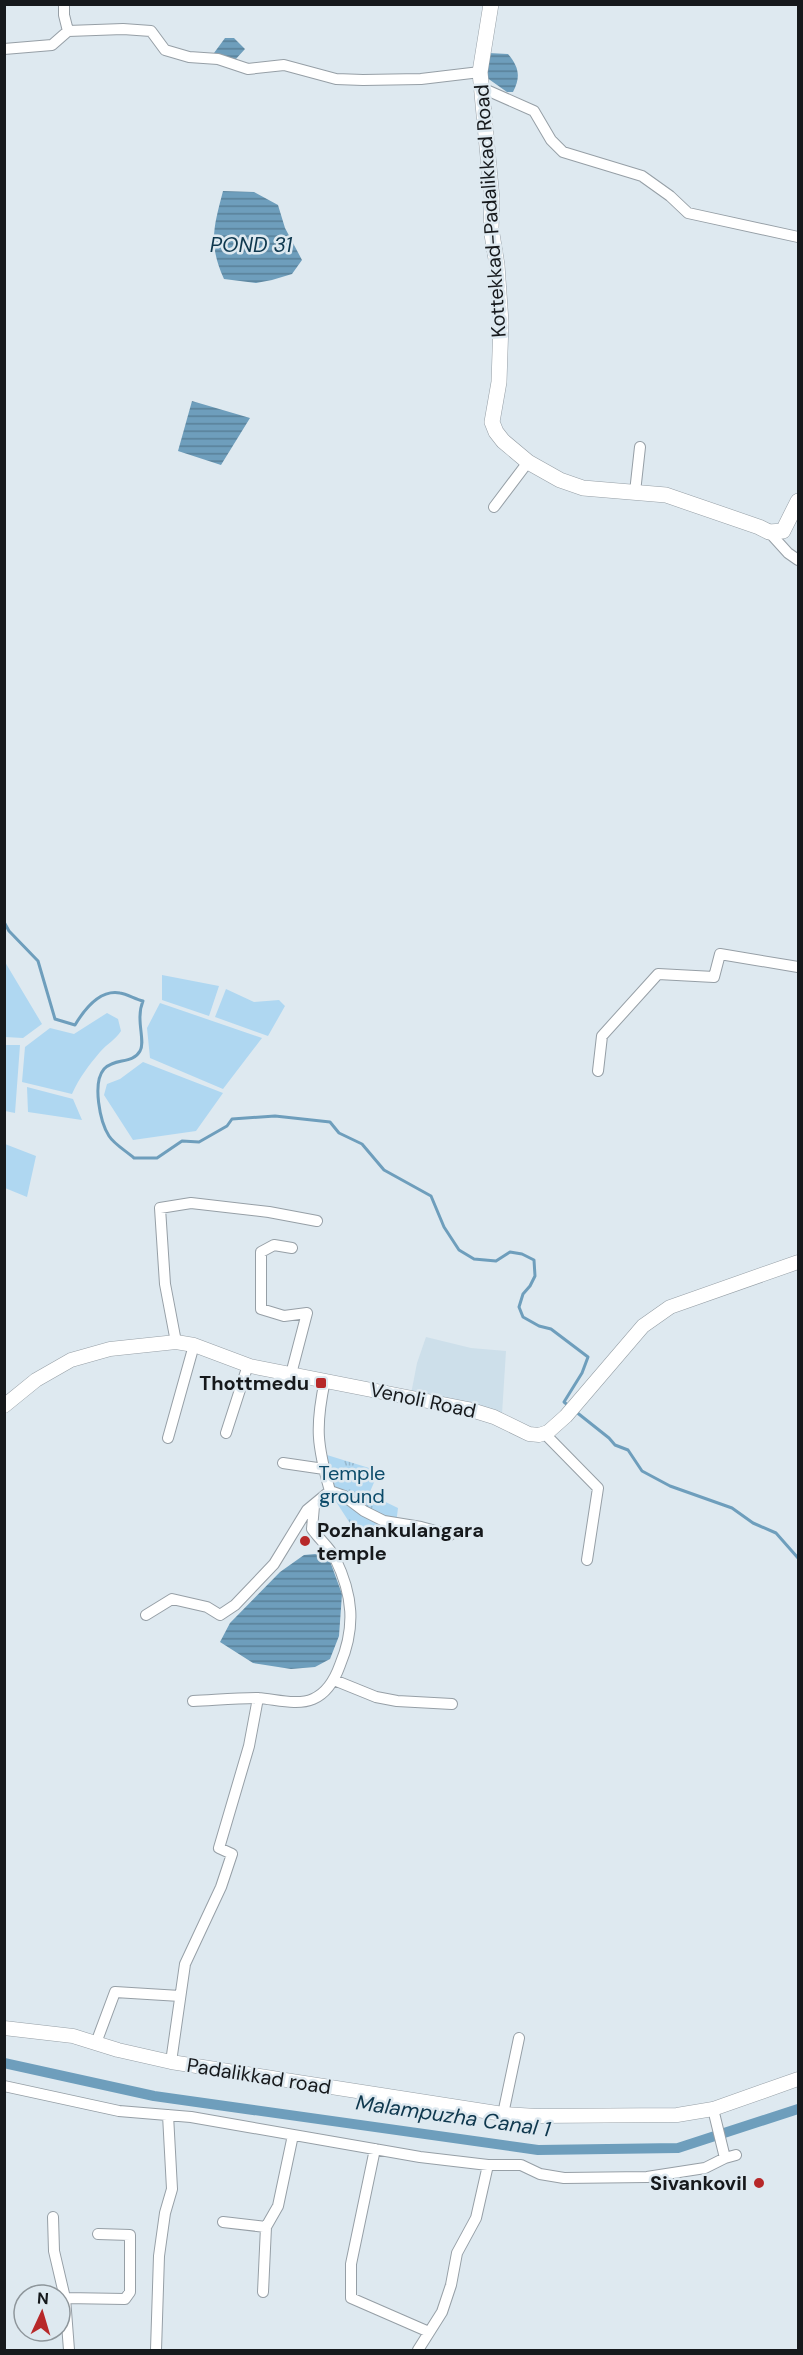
<svg xmlns="http://www.w3.org/2000/svg" width="803" height="2355" font-family="'DM Sans',sans-serif">
  <style>
    .built { fill: #cddfea }
    .green { fill: #afd7f1 }
    .park { fill: url(#park-tufts) }
    .water { fill: url(#water-rules) }
    .lines { fill: none; stroke-linecap: round; stroke-linejoin: round }
    .stream { stroke: #6e9ebc; stroke-width: 3 }
    .canal { stroke: #6e9ebc; stroke-width: 10 }
    .minor-casing { stroke: #969fa6; stroke-width: 12 }
    .tertiary-casing { stroke: #969fa6; stroke-width: 15 }
    .secondary-casing { stroke: #969fa6; stroke-width: 16 }
    .minor { stroke: #fff; stroke-width: 10 }
    .tertiary { stroke: #fff; stroke-width: 14 }
    .secondary { stroke: #fff; stroke-width: 15 }
    .poi-dot { fill: #b72829; stroke: #dee9f0; stroke-width: 2 }
    .labels { text-anchor: middle; dominant-baseline: central; stroke-width: 5; stroke-linejoin: round; paint-order: stroke }
    .street-label { font-size: 20px; fill: #16191c; stroke: #dee9f0 }
    .poi-label { font-size: 20px; font-weight: bold; fill: #16191c; stroke: #dee9f0; text-anchor: end }
    .park-label { font-size: 20px; fill: #0c4b6a; stroke: #dee9f0 }
    .water-label { font-size: 21px; font-style: italic; fill: #0f384e; stroke: #dee9f0 }
  </style>
  <defs>
    <pattern id="park-tufts" width="24" height="20" patternUnits="userSpaceOnUse" patternTransform="scale(1.5)"><rect width="24" height="20" fill="#afd7f1"/><path d="M3 7l-1-3M5 7V3M7 7l1-3M15 17l-1-3M17 17v-4M19 17l1-3" fill="none" stroke="#96b8ce"/></pattern>
    <pattern id="water-rules" width="6" height="5" patternUnits="userSpaceOnUse" patternTransform="scale(1.5)"><rect width="6" height="5" fill="#6e9ebc"/><path d="M0 2.5h6" fill="none" stroke="#598098"/></pattern>
  </defs>
  <rect width="100%" height="100%" fill="#dee9f0"/>
  <path class="built" d="M426,1337L471,1348L506,1351L502,1414L411,1394L417,1363Z"/>
  <path class="green" d="M5,962L42,1024L23,1038L5,1037Z
    M162,975L219,986L209,1016L162,1000Z
    M226,989L254,1002L279,1000L285,1006L268,1036L215,1017Z
    M160,1003L262,1038L223,1089L150,1058L147,1028Z
    M107,1013L118,1019L121,1031C115,1040 107,1044 100,1052C89,1065 79,1078 72,1094L22,1082L25,1047L50,1028L74,1034Z
    M5,1045H20L15,1113L5,1111Z
    M143,1062L223,1093L196,1131L133,1140L104,1095L107,1084L120,1079Z
    M27,1087L73,1099L82,1120L28,1112Z
    M5,1144L36,1156L27,1197L5,1188Z"/>
  <path class="park" d="M327,1455L379,1471L369,1494L398,1508L396,1524L353,1528L333,1497Z"/>
  <path class="water" d="M225,38H234L245,49L235,60L214,53Z
    M488,53L508,54C519,67 521,77 513,92H507L483,75Z
    M223,191L254,192L278,205L285,228L302,260L292,274L272,280L256,283L224,279C208,244 214,226 223,191Z
    M192,401L250,418L221,465L178,451Z
    M327,1553L342,1594L339,1636L330,1659L315,1667L291,1669L253,1663L220,1642L230,1623L280,1572L304,1555Z"/>
  <g class="lines">
    <path class="stream" d="M4,922L9,931L38,961L55,1019L75,1025C84,1010 99,989 120,993C127,994 135,999 143,1001C135,1020 146,1041 140,1051C133,1064 114,1058 104,1069C92,1083 100,1122 109,1136C114,1144 126,1151 134,1158H157L182,1141L199,1142L227,1126L232,1119L275,1116L330,1122L339,1133L362,1144L384,1170L431,1196L444,1227L459,1250L474,1259L496,1261L510,1252L522,1254L534,1260L535,1276L530,1286L523,1294L519,1307L523,1317L539,1326L551,1329L588,1357L582,1373L564,1402L570,1407
      M575,1411L609,1438L615,1445L628,1450L642,1471L670,1486L732,1508L753,1523L776,1533L798,1558"/>
    <path class="canal" d="M4,2063L154,2096L538,2150L678,2148L798,2109"/>
    <defs>
      <path id="minor" d="M64,4V15L68,31
        M4,49L52,45L68,31L123,29L151,31L165,50L189,57L218,59L248,69L284,65L336,79L363,80L421,79L480,72
        M482,88L534,111L551,140L563,152L642,176L670,196L688,213L798,237
        M635,492L640,447
        M494,507L528,462
        M769,532L788,553L798,560
        M598,1071L602,1036L658,974L714,977L720,954L798,967
        M176,1342L165,1284L160,1208L191,1203L269,1212L317,1221
        M291,1374L307,1313L284,1316L261,1309V1252L274,1245L292,1248
        M226,1433L248,1365
        M544,1433L598,1488L587,1560
        M168,1438L194,1345
        M283,1463L324,1469
        M330,1491L344,1496L364,1511L384,1521L421,1527L450,1535
        M146,1615L172,1599L207,1607L220,1615L235,1605L274,1564L307,1510L330,1491C317,1445 315,1427 325,1380
        M334,1680L376,1697L397,1701L452,1704
        M193,1701C215,1700 236,1698 258,1698C275,1699 297,1706 313,1699C327,1693 335,1679 340,1665C356,1627 353,1595 335,1558C330,1548 319,1539 312,1529L314,1506
        M96,2043L115,1992L180,1996
        M171,2062L185,1964L221,1887L232,1854L219,1848L249,1746L258,1698
        M4,2086L119,2111L191,2117L420,2157L488,2165H521L540,2174L564,2178L647,2177L705,2168L725,2158L736,2155
        M713,2109L725,2158
        M503,2114L519,2038
        M375,2149L351,2264V2298L429,2332
        M53,2217L54,2251L65,2298L69,2350
        M223,2222L266,2227
        M263,2292L266,2227L278,2206L293,2135
        M65,2298L125,2299L130,2292V2235L98,2234
        M156,2350L159,2256L165,2213L172,2189L168,2115
        M418,2350L442,2312L451,2285L457,2253L476,2218L488,2165"/>
      <path id="tertiary" d="M4,1406L36,1380L71,1360L110,1349L176,1342L194,1345L250,1366L468,1409L494,1417L529,1434L539,1435L548,1432L566,1416L643,1326L670,1307L798,1262
        M4,2028L73,2036L118,2050L171,2062L503,2114L537,2116L677,2115L713,2109L798,2079"/>
      <path id="secondary" d="M491,4L480,72L492,199L491,228L497,265L501,322L499,382L492,422L496,432L503,441L528,462L560,480L583,488L666,495L759,527L769,532L783,531L798,501"/>
    </defs>
    <use href="#minor" class="minor-casing"/>
    <use href="#tertiary" class="tertiary-casing"/>
    <use href="#secondary" class="secondary-casing"/>
    <use href="#minor" class="minor"/>
    <use href="#tertiary" class="tertiary"/>
    <use href="#secondary" class="secondary"/>
  </g>
  <g class="poi-dot">
    <rect x="315" y="1377" width="12" height="12" rx="3"/>
    <circle cx="305" cy="1541" r="6"/>
    <circle cx="759" cy="2183" r="6"/>
  </g>
  <g class="labels">
    <g class="street-label">
      <text transform="translate(490 211) rotate(-94)">Kottekkad-Padalikkad Road</text>
      <text transform="translate(423 1400) rotate(12)">Venoli Road</text>
      <text transform="translate(259 2076) rotate(9)">Padalikkad road</text>
    </g>
    <g class="poi-label">
      <text x="309" y="1383">Thottmedu</text>
      <text x="317" y="1530" text-anchor="start">Pozhankulangara<tspan x="317" dy="23">temple</tspan></text>
      <text x="747" y="2183">Sivankovil</text>
    </g>
    <g class="park-label">
      <text x="352" y="1473">Temple<tspan x="352" dy="23">ground</tspan></text>
    </g>
    <g class="water-label">
      <text x="251" y="245">POND 31</text>
      <text transform="translate(453 2116) rotate(8)">Malampuzha Canal 1</text>
    </g>
  </g>
  <rect width="803" height="2355" fill="none" stroke="#16191c" stroke-width="12"/>
  <g transform="translate(42 2313) rotate(4)"><circle r="28" fill="#dee9f0" stroke="#8e969b" stroke-width="1.5"/>
  <path d="M0-4.5L10 22L0 15L-10 22Z" fill="#b72829"/>
  <text y="-9" font-size="16" font-weight="bold" text-anchor="middle" fill="#16191c">N</text>
  </g>
</svg>
